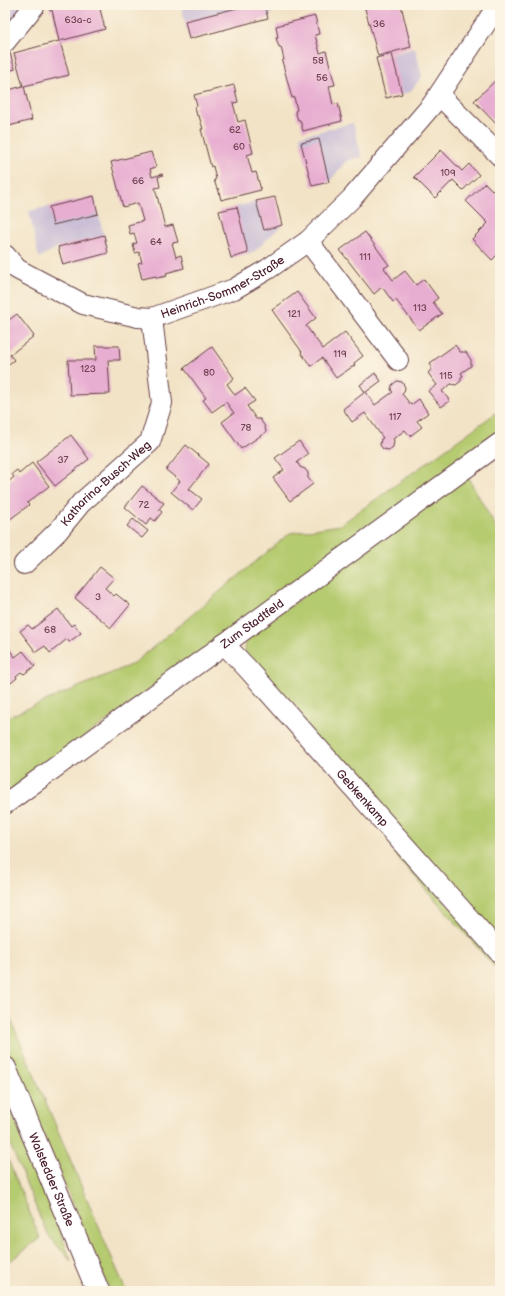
<svg xmlns="http://www.w3.org/2000/svg" width="505" height="1296" font-family="'Balsamiq Sans',sans-serif">
  <style>
    .industrial { fill: #cabfd6 }
    .green { fill: #b5cb6f; stroke: #80754d }
    .building { fill: #e8aed1 }
    .lines { fill: none; stroke-linecap: round; stroke-linejoin: round }
    .minor-casing { stroke: #633c42; stroke-width: 22 }
    .major-casing { stroke: #633c42; stroke-width: 24 }
    .minor { stroke: #fff; stroke-width: 20 }
    .major { stroke: #fff; stroke-width: 22 }
    .labels { text-anchor: middle; dominant-baseline: central; stroke-width: 3; stroke-linejoin: round; paint-order: stroke }
    .number-label { font-size: 10px; fill: #724354 }
    .street-label { font-size: 12px; fill: #4a1f2b; stroke: #fcf5e5 }
  </style>
  <rect width="100%" height="100%" fill="#fcf5e5"/>
  <filter id="ink" filterUnits="userSpaceOnUse"><feTurbulence type="fractalNoise" baseFrequency=".025" numOctaves="2"/><feDisplacementMap in="SourceGraphic" scale="8" xChannelSelector="R" yChannelSelector="G"/><feConvolveMatrix kernelMatrix="1 2 1 2 8 2 1 2 1" color-interpolation-filters="sRGB"/></filter>
  <filter id="wash" filterUnits="userSpaceOnUse"><feTurbulence type="fractalNoise" baseFrequency=".012" numOctaves="4" result="noise"/><feDisplacementMap in="SourceGraphic" scale="16" xChannelSelector="R" yChannelSelector="G"/><feGaussianBlur stdDeviation="0.9" result="paint"/><feColorMatrix in="noise" values="0 0 0 0 0 0 0 0 0 0 0 0 0 0 0 0 0 1.4 0 .05"/><feComposite in="paint" operator="in"/></filter>
  <g filter="url(#wash)">
    <rect width="100%" height="100%" fill="#f2e3c6"/>
    <path class="industrial" d="M5,5H28L5,34Z
      M181,5H279L268,18L189,39Z
      M415,48L422,76L410,92L386,98L376,58Z
      M353,123L362,157L346,161L329,182L312,186L300,136Z
      M94,196L108,253L63,265L58,247L39,258L29,211Z
      M275,197L282,225L254,252L231,258L219,211Z"/>
    <path class="green" d="M500,410V434L5,795V718L133,664L290,533L340,525Z
      M467,476L500,534V944L248,662L245,648L247,638Z
      M389,838L500,961V973L395,854Z
      M5,1006L126,1291H110L5,1044Z
      M5,1096L60,1230L71,1261L49,1236L42,1222L5,1132Z
      M5,1152L40,1238L5,1265Z"/>
    <g id="blocks">
      <path class="building" d="M58,5H99L105,29L60,41L69,75L24,86L32,120L5,127V91L23,86L14,53L59,41L52,10L50,11L49,8Z
        M249,5H264L268,18L189,39L185,21Z
        M364,5H401L411,47L378,56Z
        M315,16L319,34L315,35L320,53L326,51L335,85L329,86L333,105L338,103L342,121L303,131L300,120H298L295,111L297,110L294,97L292,98L282,61L284,60L281,47H279L276,38H278L276,26Z
        M10,53L15,69L6,72L5,55Z
        M392,54L402,94L386,98L376,58Z
        M496,80L500,85V128L474,101Z
        M234,85L238,102L233,103L238,122L245,120L253,153L247,155L252,173L256,172L261,190L221,200L218,188L217,189L214,180L216,179L213,166L211,167L201,129H203L199,116H197L195,107L197,106L194,95Z
        M319,139L329,182L312,186L301,143Z
        M441,150L462,171L469,164L479,175L463,190L453,180L435,198L414,177Z
        M151,152L156,167L150,169L152,177L162,174L163,175L158,177L160,187L155,188L165,227L173,225L178,242L172,243L176,257L181,255L184,268L166,273L167,276L157,278L156,276L142,279L138,263L142,262L139,252L135,253L133,244L137,243L134,233L130,234L128,225L143,221L138,203L123,207L111,162Z
        M485,183L500,198V252L492,260L472,239L488,223L466,201Z
        M94,196L98,214L53,225L49,207Z
        M275,197L282,225L264,230L256,201Z
        M237,207L248,253L231,258L219,211Z
        M365,232L389,265L384,268L393,280L405,271L416,285L424,279L438,298L433,302L442,314L419,330L396,300L393,302L382,287L374,294L340,250Z
        M104,235L108,253L63,265L58,247Z
        M297,292L316,318L306,326L323,349L345,332L363,356L354,363L355,365L336,378L322,358L311,366L301,353L302,352L272,310Z
        M17,314L34,336L10,355L14,360L5,367V354L7,352L5,350V323Z
        M455,345L460,352H466L471,360V366L461,373L463,376L461,377V381L456,385L451,384L442,391L450,401L441,407L428,391L437,385L428,373L431,370V365L430,363Z
        M95,346H119L120,360H108L110,394L70,395L68,360H96Z
        M212,347L234,378L227,384L235,395L245,388L255,401L247,406L256,419H260L265,427L266,432L241,449L222,422L234,413L226,402L212,412L203,400L206,398L184,368Z
        M375,373L381,381L366,392L375,405L393,392L391,390L392,385L397,381L402,382L405,387L404,392L402,394L411,405L419,399L428,413L417,421L422,427L410,436L405,430L393,439L394,441L393,447L389,450L383,449L380,445L381,439L383,438L365,413L352,422L343,409L365,392L360,385Z
        M71,435L89,459L55,486L36,462Z
        M299,441L308,454L297,462L300,467L305,469L308,473V478L313,484L290,501L273,478L284,470L275,458Z
        M186,445L209,464L189,489L202,499L193,510L171,492L180,481L166,470Z
        M32,463L49,486L27,503L29,505L5,523V485L14,477L12,474L17,470L19,474Z
        M142,486L164,503L159,509L162,512L155,521L151,518L146,525L125,507Z
        M133,519L148,531L142,538L127,526Z
        M100,567L114,578L105,588L114,596L116,594L130,605L111,628L75,598Z
        M58,609L71,626L74,624L81,633L69,642L67,639L50,653L45,646L36,652L20,631L28,625L32,629Z
        M5,644L15,657L23,651L35,666L24,674L21,672L16,676L17,678L7,686L5,683Z"/>
    </g>
  </g>
  <g filter="url(#ink)">
    <use href="#blocks" fill-opacity="0" stroke="#633c42" stroke-width="1"/>
    <g class="lines">
      <defs>
        <g id="minor">
          <path d="M5,42L35,5"/>
          <path d="M439,95L500,156"/>
          <path d="M308,241L398,360"/>
          <path id="s1" d="M5,255L17,269L83,304L138,317L152,318L234,289L268,269L308,241L352,198L432,105L498,5"/>
          <path id="s2" d="M24,564L58,531L81,503L150,442L162,403L152,318"/>
          <path id="s3" d="M224,644L247,668L500,953"/>
          <path id="s4" d="M5,804L500,443"/>
        </g>
        <g id="major">
          <path id="s5" d="M5,1068L98,1291"/>
        </g>
      </defs>
      <use href="#minor" class="minor-casing"/>
      <use href="#major" class="major-casing"/>
      <use href="#minor" class="minor"/>
      <use href="#major" class="major"/>
    </g>
  </g>
  <g class="labels">
    <g class="number-label">
      <text x="78" y="20">63a-c</text>
      <text x="379" y="24">36</text>
      <text x="318" y="61">58</text>
      <text x="322" y="78">56</text>
      <text x="235" y="130">62</text>
      <text x="239" y="147">60</text>
      <text x="448" y="173">109</text>
      <text x="138" y="181">66</text>
      <text x="156" y="242">64</text>
      <text x="365" y="257">111</text>
      <text x="420" y="308">113</text>
      <text x="294" y="314">121</text>
      <text x="340" y="354">119</text>
      <text x="88" y="369">123</text>
      <text x="209" y="373">80</text>
      <text x="446" y="376">115</text>
      <text x="395" y="417">117</text>
      <text x="246" y="428">78</text>
      <text x="63" y="460">37</text>
      <text x="144" y="505">72</text>
      <text x="98" y="597">3</text>
      <text x="50" y="630">68</text>
    </g>
    <g class="street-label">
      <text stroke="none"><textPath href="#s1" startOffset="241">Heinrich-Sommer-Straße</textPath></text>
      <text stroke="none"><textPath href="#s2" startOffset="115">Katharina-Busch-Weg</textPath></text>
      <text stroke="none"><textPath href="#s4" startOffset="306">Zum Stadtfeld</textPath></text>
      <text stroke="none"><textPath href="#s3" startOffset="207">Gebkenkamp</textPath></text>
      <text stroke="none"><textPath href="#s5" startOffset="121">Walstedder Straße</textPath></text>
    </g>
  </g>
  <rect width="505" height="1296" fill="none" stroke="#fcf5e5" stroke-width="20"/>
</svg>
